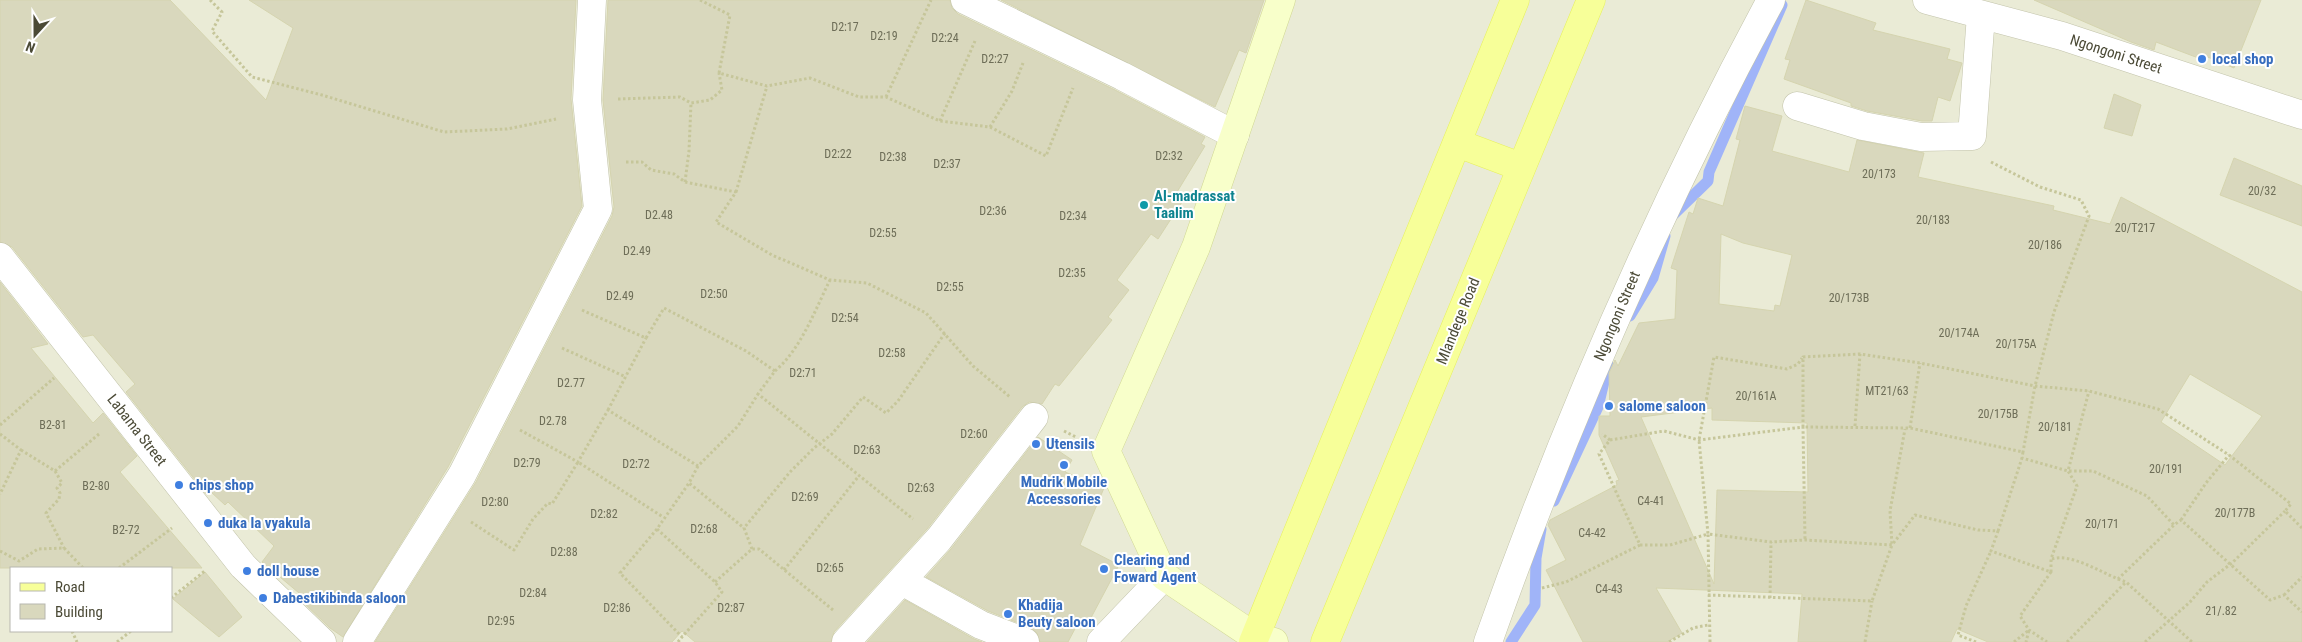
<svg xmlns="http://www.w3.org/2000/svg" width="2302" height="642" font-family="'Roboto Condensed',sans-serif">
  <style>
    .residential { fill: #eaebd6; fill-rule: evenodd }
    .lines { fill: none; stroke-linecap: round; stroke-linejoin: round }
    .stream { stroke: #a0b4f8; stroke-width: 11 }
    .building { fill: #d9d8bd; stroke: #d5d4af; fill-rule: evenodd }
    .street-casing { stroke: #c2c3aa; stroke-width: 29 }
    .secondary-casing { stroke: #d0d792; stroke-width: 29 }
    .primary-casing { stroke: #e7f15c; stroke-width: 29 }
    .path { stroke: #c6c69a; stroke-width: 3; stroke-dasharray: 2.5 2.5; stroke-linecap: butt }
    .street { stroke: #fff; stroke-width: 28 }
    .secondary { stroke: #f8ffca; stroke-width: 28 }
    .primary { stroke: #f7ff99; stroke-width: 28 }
    .shop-dot { fill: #3f7fe0; stroke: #fff; stroke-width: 2 }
    .culture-dot { fill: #0f9aa8; stroke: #fff; stroke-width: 2 }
    .labels { text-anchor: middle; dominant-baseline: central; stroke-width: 4; stroke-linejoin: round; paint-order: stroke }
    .number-label { font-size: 12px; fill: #6e6e58 }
    .street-label { font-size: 15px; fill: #4b4a36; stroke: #fff }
    .shop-label { font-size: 15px; font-weight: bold; fill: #366cbe; stroke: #fff; text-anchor: start }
    .culture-label { font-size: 15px; font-weight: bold; fill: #0d838f; stroke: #fff; text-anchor: start }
  </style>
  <rect width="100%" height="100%" fill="#f5f6e9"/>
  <path class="residential" d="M0,0H2302V642H0ZM11,568H171V631H11Z"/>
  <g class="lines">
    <path class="stream" d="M1672,216L1708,181L1709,172L1782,5
      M1630,316L1653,278L1665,236
      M1554,501L1598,407L1608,365
      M1511,642L1535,605L1536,558L1541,529"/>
  </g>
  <path class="building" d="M0,0H170L266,100L293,28L249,0H576L571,99L582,206L448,467L343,637L330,628L303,602L305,598L262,562L274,546L228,502L225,505L211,492L207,495L126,392L135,384L93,335L83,337L12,247L0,242Z
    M608,0H950L952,8L958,14L1115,90L1205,137L1201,144L1205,146L1174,197L1182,202L1158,239L1151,234L1117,280L1129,290L1108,317L1112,320L1059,386L1055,384L1042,404L1029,402L1022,407L927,529L834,632L831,642H695L682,631L672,642H375L476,482L612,216L614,207L603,100Z
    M1001,0H1264L1246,53L1239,50L1215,107Z
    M1806,0L1876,23L1873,30L1950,49L1947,59L1962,63L1950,101L1938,97L1932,121H1922L1867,111L1851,106V103L1784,79L1790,60L1785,59Z
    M2034,0H2261L2234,68L2203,55L2201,59L2156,42L2154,50L2131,42Z
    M2114,94L2141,105L2132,136L2104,128Z
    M1745,106L1782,116L1772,151L1849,172L1857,140L1924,153L1918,177L2054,206L2053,210L2110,224L2121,197L2302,292V642H1988L1957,629L1951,642H1798L1802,594L1656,588L1682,633L1667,642H1583L1546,570L1566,560L1548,525L1550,520L1617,485L1616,481L1619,480L1599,435V416H1610L1609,373L1615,360L1618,366L1639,323L1675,319L1677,270L1671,268L1689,212L1693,214L1698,198L1723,206L1740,140L1736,139ZM1721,234L1743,243L1792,255L1780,306L1775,305L1774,311L1719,304ZM2190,374L2262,416L2225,465L2161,422ZM1712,408V420L1807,423L1808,492L1717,490L1714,584L1641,417Z
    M2234,158L2302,186V226L2220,195Z
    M0,282L48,344L31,348L93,423L103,413L137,456L120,472L202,568H0Z
    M1038,437L1072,460L1065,472L1104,488L1080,545L1119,565L1085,629L1077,625L1068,642H1040L1037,633L1031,628L988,611L926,577L951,549Z
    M205,572L242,617L219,637L173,599Z
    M905,600L974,639L982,642H867Z"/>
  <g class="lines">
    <defs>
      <path id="street" d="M965,0L1122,76L1235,135
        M1927,0L2062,36L2302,115
        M1797,106L1863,126L1921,137L1972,136L1981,15
        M0,257L243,566L322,642
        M902,581L981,625L1025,642
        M357,642L462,475L598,209L587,100L592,0
        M846,642L939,539L1034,417
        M1101,642L1164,576
        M1488,642C1566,421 1660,206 1771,0"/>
      <path id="secondary" d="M1274,642L1255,637L1164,576L1106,451L1196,247L1281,0"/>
      <path id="primary" d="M1457,143L1521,167
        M1253,642L1515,0
        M1325,642L1591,0"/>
    </defs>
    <use href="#street" class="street-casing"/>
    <use href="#secondary" class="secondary-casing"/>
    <use href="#primary" class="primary-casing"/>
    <path class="path" d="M210,0L222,12L212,31L252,77L322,95L444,132L507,129L556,119
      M700,0L730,15L719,73L767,86L810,78L859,97H886L940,121L990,127L1046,156L1073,88
      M886,97L931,0
      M618,99L680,97L691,103L710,100L722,90L719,73
      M940,121L975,41
      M990,127L1012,91L1023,63
      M626,162H642L651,170L674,174L685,182L736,192L716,222L772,255L830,280L867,283L926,313L973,366L1010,397
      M1991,162L2040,187L2081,200L2089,216L2054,312L2035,386L2023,452
      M685,182L689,151L691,103
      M736,192L767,86
      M582,310L646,338L664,308L746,351L775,371L758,394L913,519
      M562,348L626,377
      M775,371C801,349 815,310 830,280
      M608,410L646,338
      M0,425L54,378
      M1855,426L1860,354
      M1910,428L1920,363
      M520,430L578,462L608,410L698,466L738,426L758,394
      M1064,431L1076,437
      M0,434L21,450L0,494
      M1610,440L1664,431L1699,440L1803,427L1805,540
      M21,450L55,471L62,483L57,488L60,493L59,499L46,513L64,548
      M698,466L689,483L744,528
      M55,471L99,434
      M2181,520L2206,483L2229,455
      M471,522L514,550L533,519L548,503L552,504L578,462L663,517
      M2302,528L2285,511L2291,504L2229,455L2158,409L2089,391L2035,386L1920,363L1860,354L1803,357V427L1910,428L2023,452L2022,458L2068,471H2093L2147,496L2174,525L2181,520L2270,600L2284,595L2302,612
      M657,529L620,573L682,637L722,592L715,582L657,529L689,483
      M1998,531L2022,458
      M1640,545H1670L1708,534L1699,440L1714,357L1787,369L1798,364L1802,358
      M752,549L744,528L790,472L814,448L832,434L863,397L886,413L898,401L945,333
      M0,551L19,561L38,549L64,548L83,568
      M2052,559C2070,553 2099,571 2118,579L2174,525
      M119,568L172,528
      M784,570L858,477
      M2051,572V559L2077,486L2068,471L2089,391
      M2118,579L2126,582L2192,642
      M715,582L752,549H759L833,610
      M1542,588L1566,582L1640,545L1599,454L1610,440L1602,434
      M1708,595L1872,601L1892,545L1890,511L1905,429
      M2284,595L2302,577
      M171,598L206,570
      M1770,598L1771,542
      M72,631L77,642
      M117,642L131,631
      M678,642L682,637
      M1669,642L1693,628L1708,625
      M1710,642L1708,534L1771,542L1805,540L1892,545L1915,515L1978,530L1998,531L1991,551L2051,572L2020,616L2029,630L2047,642
      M1865,642L1872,601
      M1976,642L1958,635L1966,606L1991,551
      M2014,642L2029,630L2026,642
      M2067,642L2126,582
      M2145,642L2190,602L2207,582L2232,563L2285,511"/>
    <use href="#street" class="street"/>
    <use href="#secondary" class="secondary"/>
    <use href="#primary" class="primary"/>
  </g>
  <g class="shop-dot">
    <circle cx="2202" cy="59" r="5"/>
    <circle cx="1609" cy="406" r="5"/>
    <circle cx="1036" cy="444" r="5"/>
    <circle cx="1064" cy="465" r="5"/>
    <circle cx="179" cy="485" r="5"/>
    <circle cx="208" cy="523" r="5"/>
    <circle cx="1104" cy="569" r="5"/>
    <circle cx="247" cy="571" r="5"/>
    <circle cx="263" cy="598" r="5"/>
    <circle cx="1008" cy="614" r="5"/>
  </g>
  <circle class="culture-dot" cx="1144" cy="205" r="5"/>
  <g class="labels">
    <g class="number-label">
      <text x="845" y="27">D2:17</text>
      <text x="884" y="36">D2:19</text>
      <text x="945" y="38">D2:24</text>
      <text x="995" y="59">D2:27</text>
      <text x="838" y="154">D2:22</text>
      <text x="1169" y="156">D2:32</text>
      <text x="893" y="157">D2:38</text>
      <text x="947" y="164">D2:37</text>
      <text x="1879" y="174">20/173</text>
      <text x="2262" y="191">20/32</text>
      <text x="993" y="211">D2:36</text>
      <text x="659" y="215">D2.48</text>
      <text x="1073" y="216">D2:34</text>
      <text x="1933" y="220">20/183</text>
      <text x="2135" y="228">20/T217</text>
      <text x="883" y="233">D2:55</text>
      <text x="2045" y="245">20/186</text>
      <text x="637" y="251">D2.49</text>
      <text x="1072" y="273">D2:35</text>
      <text x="950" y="287">D2:55</text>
      <text x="714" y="294">D2:50</text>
      <text x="620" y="296">D2.49</text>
      <text x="1849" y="298">20/173B</text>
      <text x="845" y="318">D2:54</text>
      <text x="1959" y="333">20/174A</text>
      <text x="2016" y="344">20/175A</text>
      <text x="892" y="353">D2:58</text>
      <text x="803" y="373">D2:71</text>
      <text x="571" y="383">D2.77</text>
      <text x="1887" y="391">MT21/63</text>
      <text x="1756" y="396">20/161A</text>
      <text x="1998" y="414">20/175B</text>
      <text x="553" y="421">D2.78</text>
      <text x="53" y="425">B2-81</text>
      <text x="2055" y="427">20/181</text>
      <text x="974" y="434">D2:60</text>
      <text x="867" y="450">D2:63</text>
      <text x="527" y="463">D2:79</text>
      <text x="636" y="464">D2:72</text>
      <text x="2166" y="469">20/191</text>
      <text x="96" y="486">B2-80</text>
      <text x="921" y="488">D2:63</text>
      <text x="805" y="497">D2:69</text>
      <text x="1651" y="501">C4-41</text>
      <text x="495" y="502">D2:80</text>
      <text x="2235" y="513">20/177B</text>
      <text x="604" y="514">D2:82</text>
      <text x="2102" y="524">20/171</text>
      <text x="704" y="529">D2:68</text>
      <text x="126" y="530">B2-72</text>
      <text x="1592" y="533">C4-42</text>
      <text x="564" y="552">D2:88</text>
      <text x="830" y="568">D2:65</text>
      <text x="1609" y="589">C4-43</text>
      <text x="533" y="593">D2:84</text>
      <text x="617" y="608">D2:86</text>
      <text x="731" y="608">D2:87</text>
      <text x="2221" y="611">21/.82</text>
      <text x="501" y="621">D2:95</text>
    </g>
    <g class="street-label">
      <text transform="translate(2116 54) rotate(18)">Ngongoni Street</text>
      <text transform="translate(1617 316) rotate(-67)">Ngongoni Street</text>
      <text transform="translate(1458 321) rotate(-68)">Mlandege Road</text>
      <text transform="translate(137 430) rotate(52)">Labama Street</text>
    </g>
    <g class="shop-label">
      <text x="2212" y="59">local shop</text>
      <text x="1619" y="406">salome saloon</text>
      <text x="1046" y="444">Utensils</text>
      <text x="1064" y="482" text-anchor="middle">Mudrik Mobile<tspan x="1064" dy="17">Accessories</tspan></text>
      <text x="189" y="485">chips shop</text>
      <text x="218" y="523">duka la vyakula</text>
      <text x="1114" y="560">Clearing and<tspan x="1114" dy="17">Foward Agent</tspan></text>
      <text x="257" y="571">doll house</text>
      <text x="273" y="598">Dabestikibinda saloon</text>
      <text x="1018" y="605">Khadija<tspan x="1018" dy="17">Beuty saloon</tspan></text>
    </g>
    <g class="culture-label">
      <text x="1154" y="196">Al-madrassat<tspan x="1154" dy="17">Taalim</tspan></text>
    </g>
  </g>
  <rect x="10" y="567" width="162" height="65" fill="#ffffff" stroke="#b7b7af"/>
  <rect x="20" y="583" width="25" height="8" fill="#f7ff99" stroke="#b7b7af"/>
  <text x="55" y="592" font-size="15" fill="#4b4a36">Road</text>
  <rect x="20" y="604" width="25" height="15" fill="#d9d8bd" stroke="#b7b7af"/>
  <text x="55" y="617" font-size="15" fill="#4b4a36">Building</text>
  <g transform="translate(35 35) rotate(201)" stroke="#ffffff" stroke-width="4" paint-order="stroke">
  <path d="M0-4L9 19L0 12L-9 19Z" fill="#4b4a36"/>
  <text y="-8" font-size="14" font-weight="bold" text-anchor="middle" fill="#4b4a36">N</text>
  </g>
</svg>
